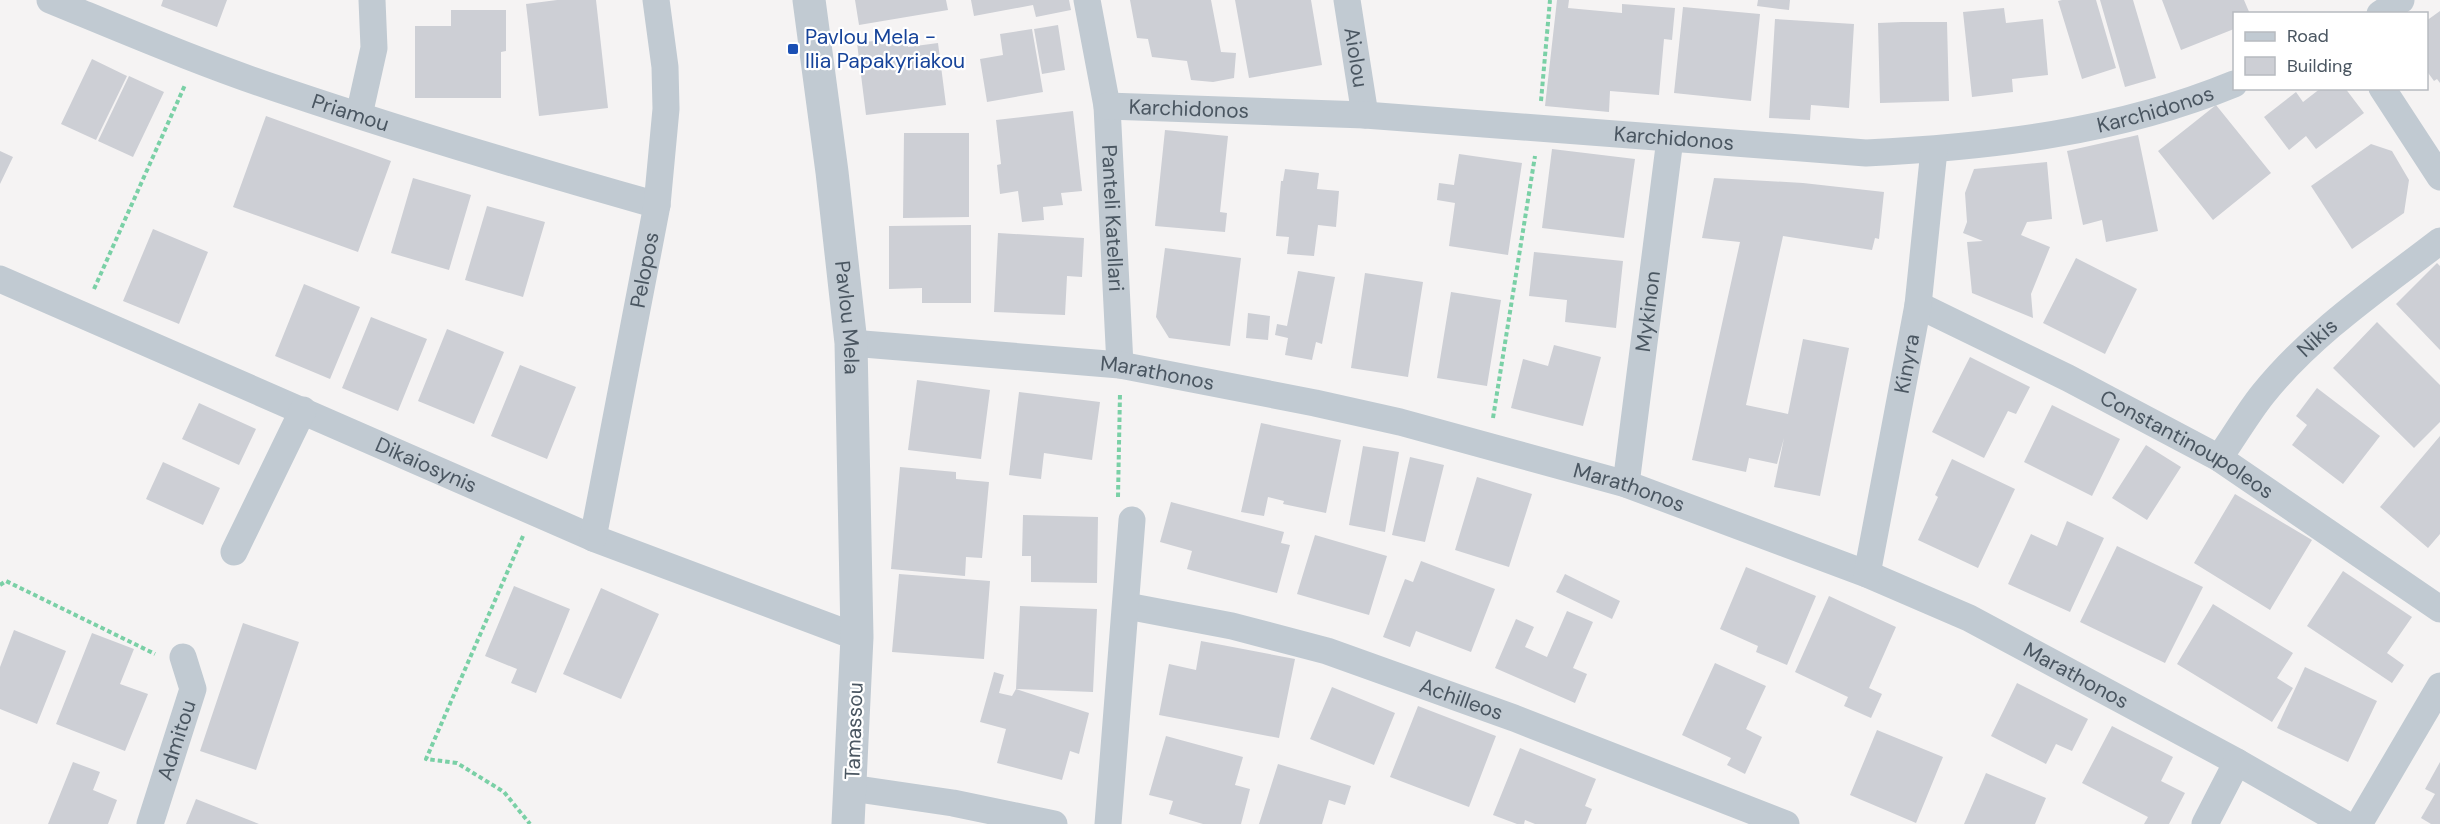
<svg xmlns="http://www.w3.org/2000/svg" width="2440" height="824" font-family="'DM Sans',sans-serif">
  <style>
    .building { fill: #cdcfd5 }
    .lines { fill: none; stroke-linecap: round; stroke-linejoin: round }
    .path { stroke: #7ad0a6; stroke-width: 4; stroke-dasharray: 4.5 3; stroke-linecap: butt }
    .minor { stroke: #c1cad2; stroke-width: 27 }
    .tertiary { stroke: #c1cad2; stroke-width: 33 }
    .transit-dot { fill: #1a4fb4; stroke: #fff; stroke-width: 2 }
    .labels { text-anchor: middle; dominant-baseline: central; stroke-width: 4.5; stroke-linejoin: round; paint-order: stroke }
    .transit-label { font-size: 21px; fill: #164399; stroke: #fff; text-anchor: start }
    .street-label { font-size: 21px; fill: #4a5661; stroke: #fff }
  </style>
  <rect width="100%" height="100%" fill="#f5f3f3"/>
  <path class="building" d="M163,0H227L217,27L161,6Z
    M557,0H596L608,108L539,116L526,4Z
    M855,0H946L948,10L859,25Z
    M971,0H1069L1071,10L1036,17L1033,5L974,16Z
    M1130,0H1211L1221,52L1236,53L1234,78L1213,82L1191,80L1187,61L1152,57L1148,39L1137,38Z
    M1235,0H1311L1322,65L1249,78Z
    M1557,0H1569L1568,8L1622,13V4L1675,8L1672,40L1664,39L1659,95L1610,91L1609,112L1545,106Z
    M1758,0H1790L1789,10L1757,6Z
    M2062,0H2096L2116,68L2082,79L2058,1Z
    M2100,0H2133L2156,78L2125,87Z
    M2162,0H2244L2250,14H2234V29L2181,50Z
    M1683,7L1760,14L1751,101L1674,93Z
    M2004,8L2006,23L2043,19L2048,75L2012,79L2013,92L1972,97L1963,12Z
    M451,10H506V51L501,52V98H415V26H451Z
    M2440,11V83L2437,79L2434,81L2426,70V21Z
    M1775,19L1854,24L1849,108L1811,105L1810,120L1769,118Z
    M1902,22H1947L1949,101L1880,103L1878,23Z
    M1058,25L1065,70L1042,74L1034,29Z
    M1032,29L1043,92L987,102L980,59L1003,55L1000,34Z
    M907,37L908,47L938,43L946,105L866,115L857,43Z
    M92,59L127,76L96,140L61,124Z
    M129,76L164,92L133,157L98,141Z
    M2321,88H2345L2364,113L2316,149L2306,136L2289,150L2264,117L2296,92L2303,102Z
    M2216,105L2271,173L2213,220L2158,151Z
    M1073,111L1082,191L1061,193L1063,205L1043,207L1044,220L1022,222L1018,191L1000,194L997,165L1001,164L996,120Z
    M266,116L391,161L358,252L233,207Z
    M1165,130L1228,136L1220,212L1227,213L1225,232L1155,226Z
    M904,133H969V217L903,218Z
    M2138,135L2158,231L2106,242L2102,220L2083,225L2067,151Z
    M2371,144L2392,151L2409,180L2404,213L2352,249L2311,186Z
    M1552,149L1635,159L1624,238L1542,228Z
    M0,151L13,157L0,184Z
    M1459,154L1522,163L1508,255L1449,246L1455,203L1437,200L1439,183L1454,185Z
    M2047,162L2052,219L2027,222L2021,235L2050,247L2031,294L2033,318L1972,293L1967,242L1983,241L1963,233L1967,222L1965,193L1974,169Z
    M1285,169L1319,173L1317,189L1339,191L1336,227L1318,225L1314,256L1287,254L1289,237L1276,236L1281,181H1283Z
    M413,178L471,195L449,270L391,253Z
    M1714,178L1803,183L1884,192L1879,239L1875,238L1872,250L1783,236L1746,405L1788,414L1803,339L1849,348L1820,496L1774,487L1784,438L1777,464L1749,458L1746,472L1692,460L1740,242L1702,238Z
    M487,206L545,222L523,297L465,280Z
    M971,225V303H922V288L889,289V226Z
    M153,229L208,252L179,324L123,301Z
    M998,233L1084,238L1082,277L1067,276L1065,315L994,312Z
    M1165,248L1241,258L1230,346L1169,338L1156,317Z
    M1534,252L1623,261L1616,328L1565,322L1567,300L1529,296Z
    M2076,258L2137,289L2105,354L2043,323Z
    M2437,263L2440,266V350L2396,304Z
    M1298,271L1335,277L1322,344L1316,342L1312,360L1285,355L1288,338L1275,335L1277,324L1287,326Z
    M1365,273L1423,282L1408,377L1351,368Z
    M304,284L360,307L330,379L275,356Z
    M1451,292L1501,300L1487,386L1437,378Z
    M1248,313L1270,316L1268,340L1246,338Z
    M371,317L427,339L398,411L342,388Z
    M2377,322L2440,385V422L2414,448L2333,368Z
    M447,329L504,352L474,424L418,401Z
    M1554,345L1601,357L1583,426L1511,408L1523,359L1548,366Z
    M1970,357L2030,387L2016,414L2008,411L1984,458L1932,432Z
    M520,365L576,387L547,459L491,436Z
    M917,380L990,390L981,459L908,450Z
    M2317,388L2380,436L2343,484L2292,445L2307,425L2296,416Z
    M1019,392L1100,402L1092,460L1044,453L1041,479L1009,475Z
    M199,403L256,429L239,465L182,439Z
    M2052,405L2120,439L2092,496L2024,462Z
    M1261,423L1341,440L1326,513L1283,504L1284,501L1268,497L1264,516L1241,512Z
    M2440,436V534L2428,548L2380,507Z
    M2146,445L2181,467L2147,520L2112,498Z
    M1363,446L1399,452L1385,532L1349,525Z
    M1410,457L1444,465L1425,542L1392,535Z
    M1952,459L2015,489L1978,568L1918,540L1938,497L1935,495Z
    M163,462L220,488L203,525L146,499Z
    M900,467L956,472V479L989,482L982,558L966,557L965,576L891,569Z
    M1477,477L1532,494L1509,567L1455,550Z
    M2235,494L2312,540L2270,610L2194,563Z
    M1171,502L1284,532L1281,543L1290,545L1277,593L1187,569L1192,551L1160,542Z
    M1023,515L1098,517L1097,583L1031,582V556H1022Z
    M2067,521L2104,538L2070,612L2008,584L2031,534L2057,546Z
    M1315,535L1387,556L1369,615L1297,594Z
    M2117,546L2203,587L2165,663L2080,622Z
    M1421,561L1495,589L1471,652L1416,631L1410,647L1383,637L1405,579L1413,582Z
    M1746,567L1816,596L1787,665L1756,652L1758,646L1720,629Z
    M2343,571L2412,617L2387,653L2404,665L2392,683L2307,626Z
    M899,574L990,581L984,659L892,652Z
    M1565,574L1620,601L1612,619L1556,592Z
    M514,586L570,609L536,693L511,683L517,669L485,656Z
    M601,588L659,614L621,699L563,674Z
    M1829,596L1896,627L1869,688L1882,694L1871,718L1844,706L1848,697L1795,672Z
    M2213,604L2293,653L2277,678L2293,688L2272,722L2177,664Z
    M1020,606L1097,609L1093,692L1016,689Z
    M1567,611L1593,622L1573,668L1587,674L1575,703L1495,668L1516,619L1534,627L1525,647L1547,657Z
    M243,623L299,642L256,770L200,751Z
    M14,630L66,651L37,724L0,709V667Z
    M92,633L134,649L120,684L148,694L125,751L56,724Z
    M1201,641L1295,659L1279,738L1159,715L1169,664L1196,670Z
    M1715,663L1766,686L1746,729L1762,737L1745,774L1727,765L1731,758L1682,735Z
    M2305,667L2377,701L2348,762L2277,728Z
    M994,672L1004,675L999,693L1012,696L1016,689L1089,713L1079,754L1070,751L1062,780L997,763L1006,729L980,722Z
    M2017,683L2088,719L2072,751L2056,744L2046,764L1991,736Z
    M1332,687L1395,713L1374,765L1310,739Z
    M1418,706L1496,736L1469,807L1390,777Z
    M2112,726L2173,757L2161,781L2185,793L2169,824H2144L2148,817L2082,783Z
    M1877,730L1943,757L1916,823L1850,795Z
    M1166,736L1243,757L1235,785L1250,789L1241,824H1203L1169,814L1173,801L1149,795Z
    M1520,748L1596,779L1585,806L1592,809L1586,824H1535L1525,820L1524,824H1517L1493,815Z
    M73,762L100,772L93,790L117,800L108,824H48Z
    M2440,762V824H2431L2421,818L2435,794L2425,789Z
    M1278,764L1351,786L1345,805L1329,800L1322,824H1259Z
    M1986,773L2046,798L2035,824H1964Z
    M196,799L259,824H186Z"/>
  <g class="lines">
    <path class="path" d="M1541,101L1550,0
      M94,289L185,85
      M1493,418L1535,156
      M1118,497L1120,393
      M523,536L426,759L457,763L504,792L530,824
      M0,585L6,581L155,654"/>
    <g class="minor">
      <path id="s1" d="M50,0C128,32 207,66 287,92C409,133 533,170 657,205"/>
      <path id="s2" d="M1087,0L1107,106L1120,365"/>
      <path id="s3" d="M1347,0L1365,115"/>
      <path d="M2380,14L2401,0"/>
      <path d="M2382,88L2440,177"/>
      <path id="s4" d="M1107,106L1365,115L1866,153C1992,147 2117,132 2234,84"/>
      <path d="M359,115L374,48L372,0"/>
      <path id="s5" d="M0,279L593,538L857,637"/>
      <path id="s6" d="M1918,305L2068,378L2219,458L2440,609"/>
      <path id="s7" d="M851,343L1120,365L1315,403L1400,422L1626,484L1867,574L1969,618L2237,762L2345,824"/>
      <path id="s8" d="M2219,458C2234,437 2247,414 2263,394C2312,333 2379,288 2440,241"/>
      <path id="s9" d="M1626,484L1670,139"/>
      <path id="s10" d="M593,538L657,205L666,109L665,67L656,0"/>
      <path d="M234,552L303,410"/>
      <path id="s11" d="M1867,574L1918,305L1934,150"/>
      <path id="s12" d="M1127,606L1232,626L1327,651L1514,718L1786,824"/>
      <path d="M851,788L953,803L1054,824"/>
      <path id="s13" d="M150,824L193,689L183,657"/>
      <path d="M1108,824L1132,520"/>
      <path d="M2205,824L2237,762"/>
      <path d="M2359,824L2440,686"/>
    </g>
    <path class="tertiary" id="s14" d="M809,0L832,172L851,343L857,637L848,824"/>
  </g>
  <rect class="transit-dot" x="787" y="43" width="12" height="12" rx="3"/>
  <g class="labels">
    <g class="transit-label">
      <text x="805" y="37">Pavlou Mela -<tspan x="805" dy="24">Ilia Papakyriakou</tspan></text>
    </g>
    <g class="street-label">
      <text stroke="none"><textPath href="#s3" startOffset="58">Aiolou</textPath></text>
      <text stroke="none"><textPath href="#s4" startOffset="82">Karchidonos</textPath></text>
      <text stroke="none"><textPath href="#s4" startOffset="1054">Karchidonos</textPath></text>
      <text stroke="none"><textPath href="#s1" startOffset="321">Priamou</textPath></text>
      <text stroke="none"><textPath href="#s4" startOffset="568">Karchidonos</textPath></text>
      <text stroke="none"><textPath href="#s2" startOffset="220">Panteli Katellari</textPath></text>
      <text stroke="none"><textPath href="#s10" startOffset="273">Pelopos</textPath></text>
      <text stroke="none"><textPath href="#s9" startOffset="174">Mykinon</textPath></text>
      <text stroke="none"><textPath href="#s14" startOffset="320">Pavlou Mela</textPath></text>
      <text stroke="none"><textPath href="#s8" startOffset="156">Nikis</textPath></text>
      <text stroke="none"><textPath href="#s11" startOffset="214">Kinyra</textPath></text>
      <text stroke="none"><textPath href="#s7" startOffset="308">Marathonos</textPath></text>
      <text stroke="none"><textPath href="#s6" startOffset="303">Constantinoupoleos</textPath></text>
      <text stroke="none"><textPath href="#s5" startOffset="465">Dikaiosynis</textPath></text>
      <text stroke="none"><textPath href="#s7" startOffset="794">Marathonos</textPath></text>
      <text stroke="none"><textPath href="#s7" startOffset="1280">Marathonos</textPath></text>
      <text stroke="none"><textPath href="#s12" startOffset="348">Achilleos</textPath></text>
      <text transform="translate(854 731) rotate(-88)">Tamassou</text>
      <text stroke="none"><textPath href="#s13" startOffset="88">Admitou</textPath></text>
    </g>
  </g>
  <rect x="2233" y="12" width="195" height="78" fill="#ffffff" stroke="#b7bbc0" stroke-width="1.5"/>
  <rect x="2245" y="32" width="30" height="9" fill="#c1cad2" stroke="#b7bbc0" stroke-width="1.5"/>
  <text x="2287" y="42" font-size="18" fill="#4a5661">Road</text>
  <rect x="2245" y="57" width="30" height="18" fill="#cdcfd5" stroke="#b7bbc0" stroke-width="1.5"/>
  <text x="2287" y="72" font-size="18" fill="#4a5661">Building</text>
</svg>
